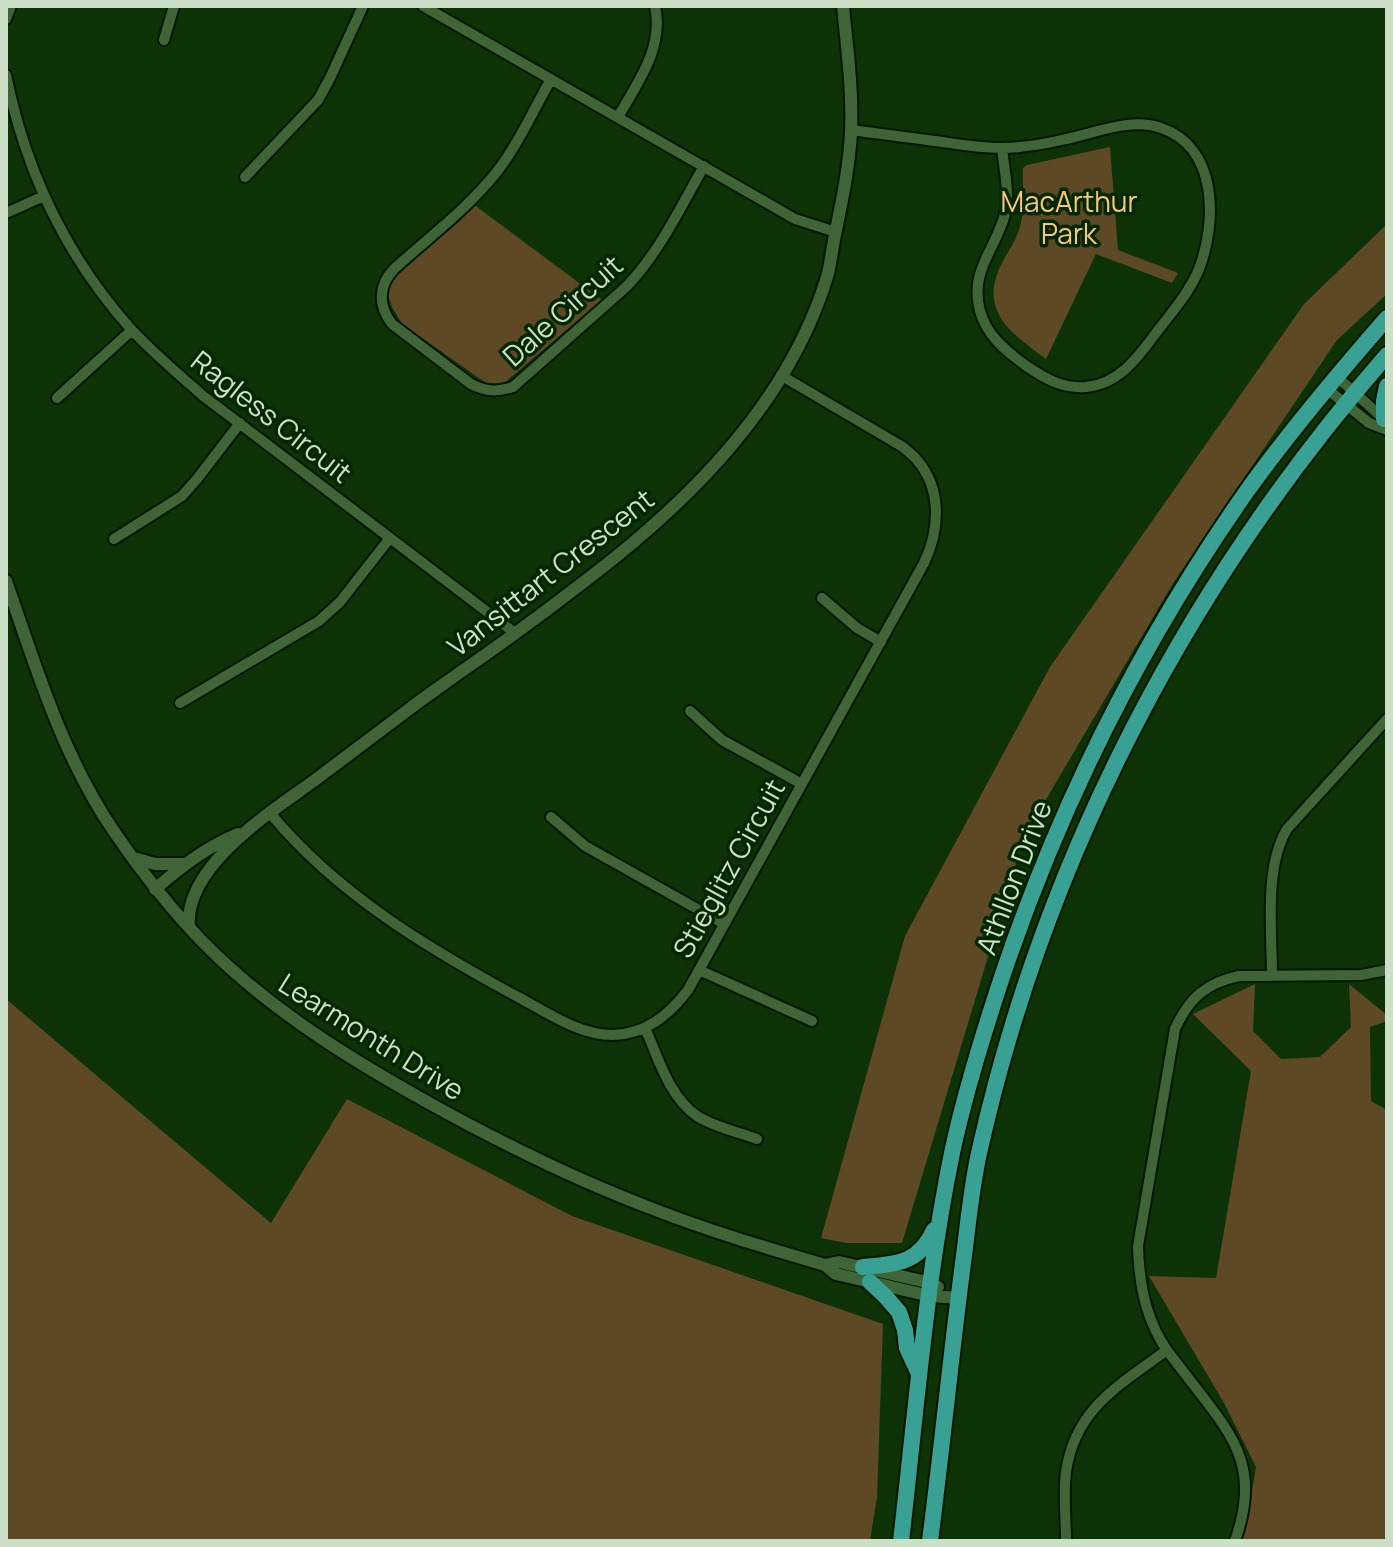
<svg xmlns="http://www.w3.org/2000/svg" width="1393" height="1547" font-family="Manrope,sans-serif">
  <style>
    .green { fill: #5d4924 }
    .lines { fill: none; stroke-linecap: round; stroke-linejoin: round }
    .minor-casing { stroke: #001800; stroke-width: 14 }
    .tertiary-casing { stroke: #001800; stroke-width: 16 }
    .primary-casing { stroke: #001800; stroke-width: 20 }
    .minor { stroke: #3f6537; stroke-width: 10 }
    .tertiary { stroke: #3f6537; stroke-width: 12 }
    .primary { stroke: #38a193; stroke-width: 16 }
    .labels { text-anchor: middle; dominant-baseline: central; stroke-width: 7; stroke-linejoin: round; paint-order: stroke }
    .park-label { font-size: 28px; fill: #f8c771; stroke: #032800 }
    .street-label { font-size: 28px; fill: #cbe0c6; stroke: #032800 }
  </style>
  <rect width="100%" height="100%" fill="#0d3205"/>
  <path class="green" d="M1110,147L1118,250L1178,273L1172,283L1096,254L1046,359C1015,336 980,314 999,269C1005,256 1014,244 1019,230C1026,209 1022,190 1023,168L1027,165Z
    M473,204L602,300L503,384L486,383L402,324L392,307L387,292L394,277Z
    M1387,224V294L1337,340L1172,585L1024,837L902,1243H846L821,1238L905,936L1050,667L1304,304Z
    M1255,984L1253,1031L1281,1059L1320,1057L1351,1027L1349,984L1387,1015V1021L1370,1027L1371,1101L1387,1110V1541H1241L1246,1527L1256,1467L1224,1403L1149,1276L1216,1278L1251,1071L1193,1014Z
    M6,999L271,1223L347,1099L572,1216L883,1324L877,1497L870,1541H6Z"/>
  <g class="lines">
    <defs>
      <path id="minor" d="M423,6L795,219L836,232
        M6,19L11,6
        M164,40L174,6
        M6,75C25,169 66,256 130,328C152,352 177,373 202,395L515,633
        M551,79C533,111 514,153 490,180C462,213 426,240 394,269C378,286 378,306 392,324L471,384C487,392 496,392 513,387L626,287C659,253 680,208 704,166
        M618,117C638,82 664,48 655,6
        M851,130C879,134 907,137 935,141C957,144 979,148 1001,148C1023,148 1045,144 1066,139C1095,133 1132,117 1161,128C1218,147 1217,222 1199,269C1190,291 1174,310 1159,329C1140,354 1121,384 1086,387C1062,389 1044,378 1025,365C1005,350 987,336 980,311C969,271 996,249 1005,214C1010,193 1004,169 1002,148
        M245,177L318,100L330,78L363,6
        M6,213L44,196
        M1336,376L1385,420
        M1326,388L1369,423L1387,430
        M57,398L132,330
        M114,539L182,496L197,479L240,423
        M822,598L857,628L881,642
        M180,703L319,621L340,602L390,538
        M690,711L722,740L802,784
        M270,813C336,893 427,948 518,997C546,1012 579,1035 613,1035C646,1034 669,1015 688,990L924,563C940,530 942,489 917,460C913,455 907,451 903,447L782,376
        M551,817L585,846L724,924
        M699,970L812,1021
        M1272,976C1272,930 1264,868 1287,829L1387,719
        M645,1028C658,1057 669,1097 697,1116C714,1127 738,1132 757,1139
        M1066,1541C1066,1518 1063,1494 1066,1472C1075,1408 1120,1385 1167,1350
        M1235,1541C1262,1463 1231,1434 1186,1375C1178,1364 1168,1353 1161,1341C1144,1311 1139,1280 1138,1246L1175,1029C1189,998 1206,983 1239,976L1361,975L1387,970"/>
      <path id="tertiary" d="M6,581C36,667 62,755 113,830C147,880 185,928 230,968C290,1022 359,1064 429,1103C501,1143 576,1180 653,1209C709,1231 767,1248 825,1265L836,1274L930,1296L959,1298
        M134,858L155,864H184
        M155,889C181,867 206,847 238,834
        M189,927C184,866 271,812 315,780C346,757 377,733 408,710C426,696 444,684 462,671C504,642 545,612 585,581C688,503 788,404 827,277C831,263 832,249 835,235C842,201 849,168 851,133C853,91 847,48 843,6
        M825,1265L839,1262L931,1283L938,1287"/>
      <path id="primary" d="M1384,419V401L1387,386
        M863,1267C896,1264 919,1264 934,1230
        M870,1282L885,1296L899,1312L905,1330L907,1348L919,1374
        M901,1541C916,1412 926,1280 952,1153C965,1092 984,1031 1004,971C1062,800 1143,639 1247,491C1290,431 1338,374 1387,318
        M930,1541C942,1448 951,1355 963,1263C968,1226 971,1189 979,1153C1045,857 1188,583 1387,355"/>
    </defs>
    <use href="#minor" class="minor-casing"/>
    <use href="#tertiary" class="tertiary-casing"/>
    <use href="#primary" class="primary-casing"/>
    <use href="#minor" class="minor"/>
    <use href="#tertiary" class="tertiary"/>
    <use href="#primary" class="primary"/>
  </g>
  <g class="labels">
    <g class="park-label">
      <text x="1069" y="201">MacArthur<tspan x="1069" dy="32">Park</tspan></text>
    </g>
    <g class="street-label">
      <text transform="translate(562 310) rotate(-42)">Dale Circuit</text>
      <text transform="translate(272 416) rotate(38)">Ragless Circuit</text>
      <text transform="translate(550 572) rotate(-38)">Vansittart Crescent</text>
      <text transform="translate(728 868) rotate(-61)">Stieglitz Circuit</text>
      <text transform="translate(1013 877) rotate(-69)">Athllon Drive</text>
      <text transform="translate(372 1036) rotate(32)">Learmonth Drive</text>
    </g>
  </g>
  <rect width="1393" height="1547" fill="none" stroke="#cbe0c6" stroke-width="16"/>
</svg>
